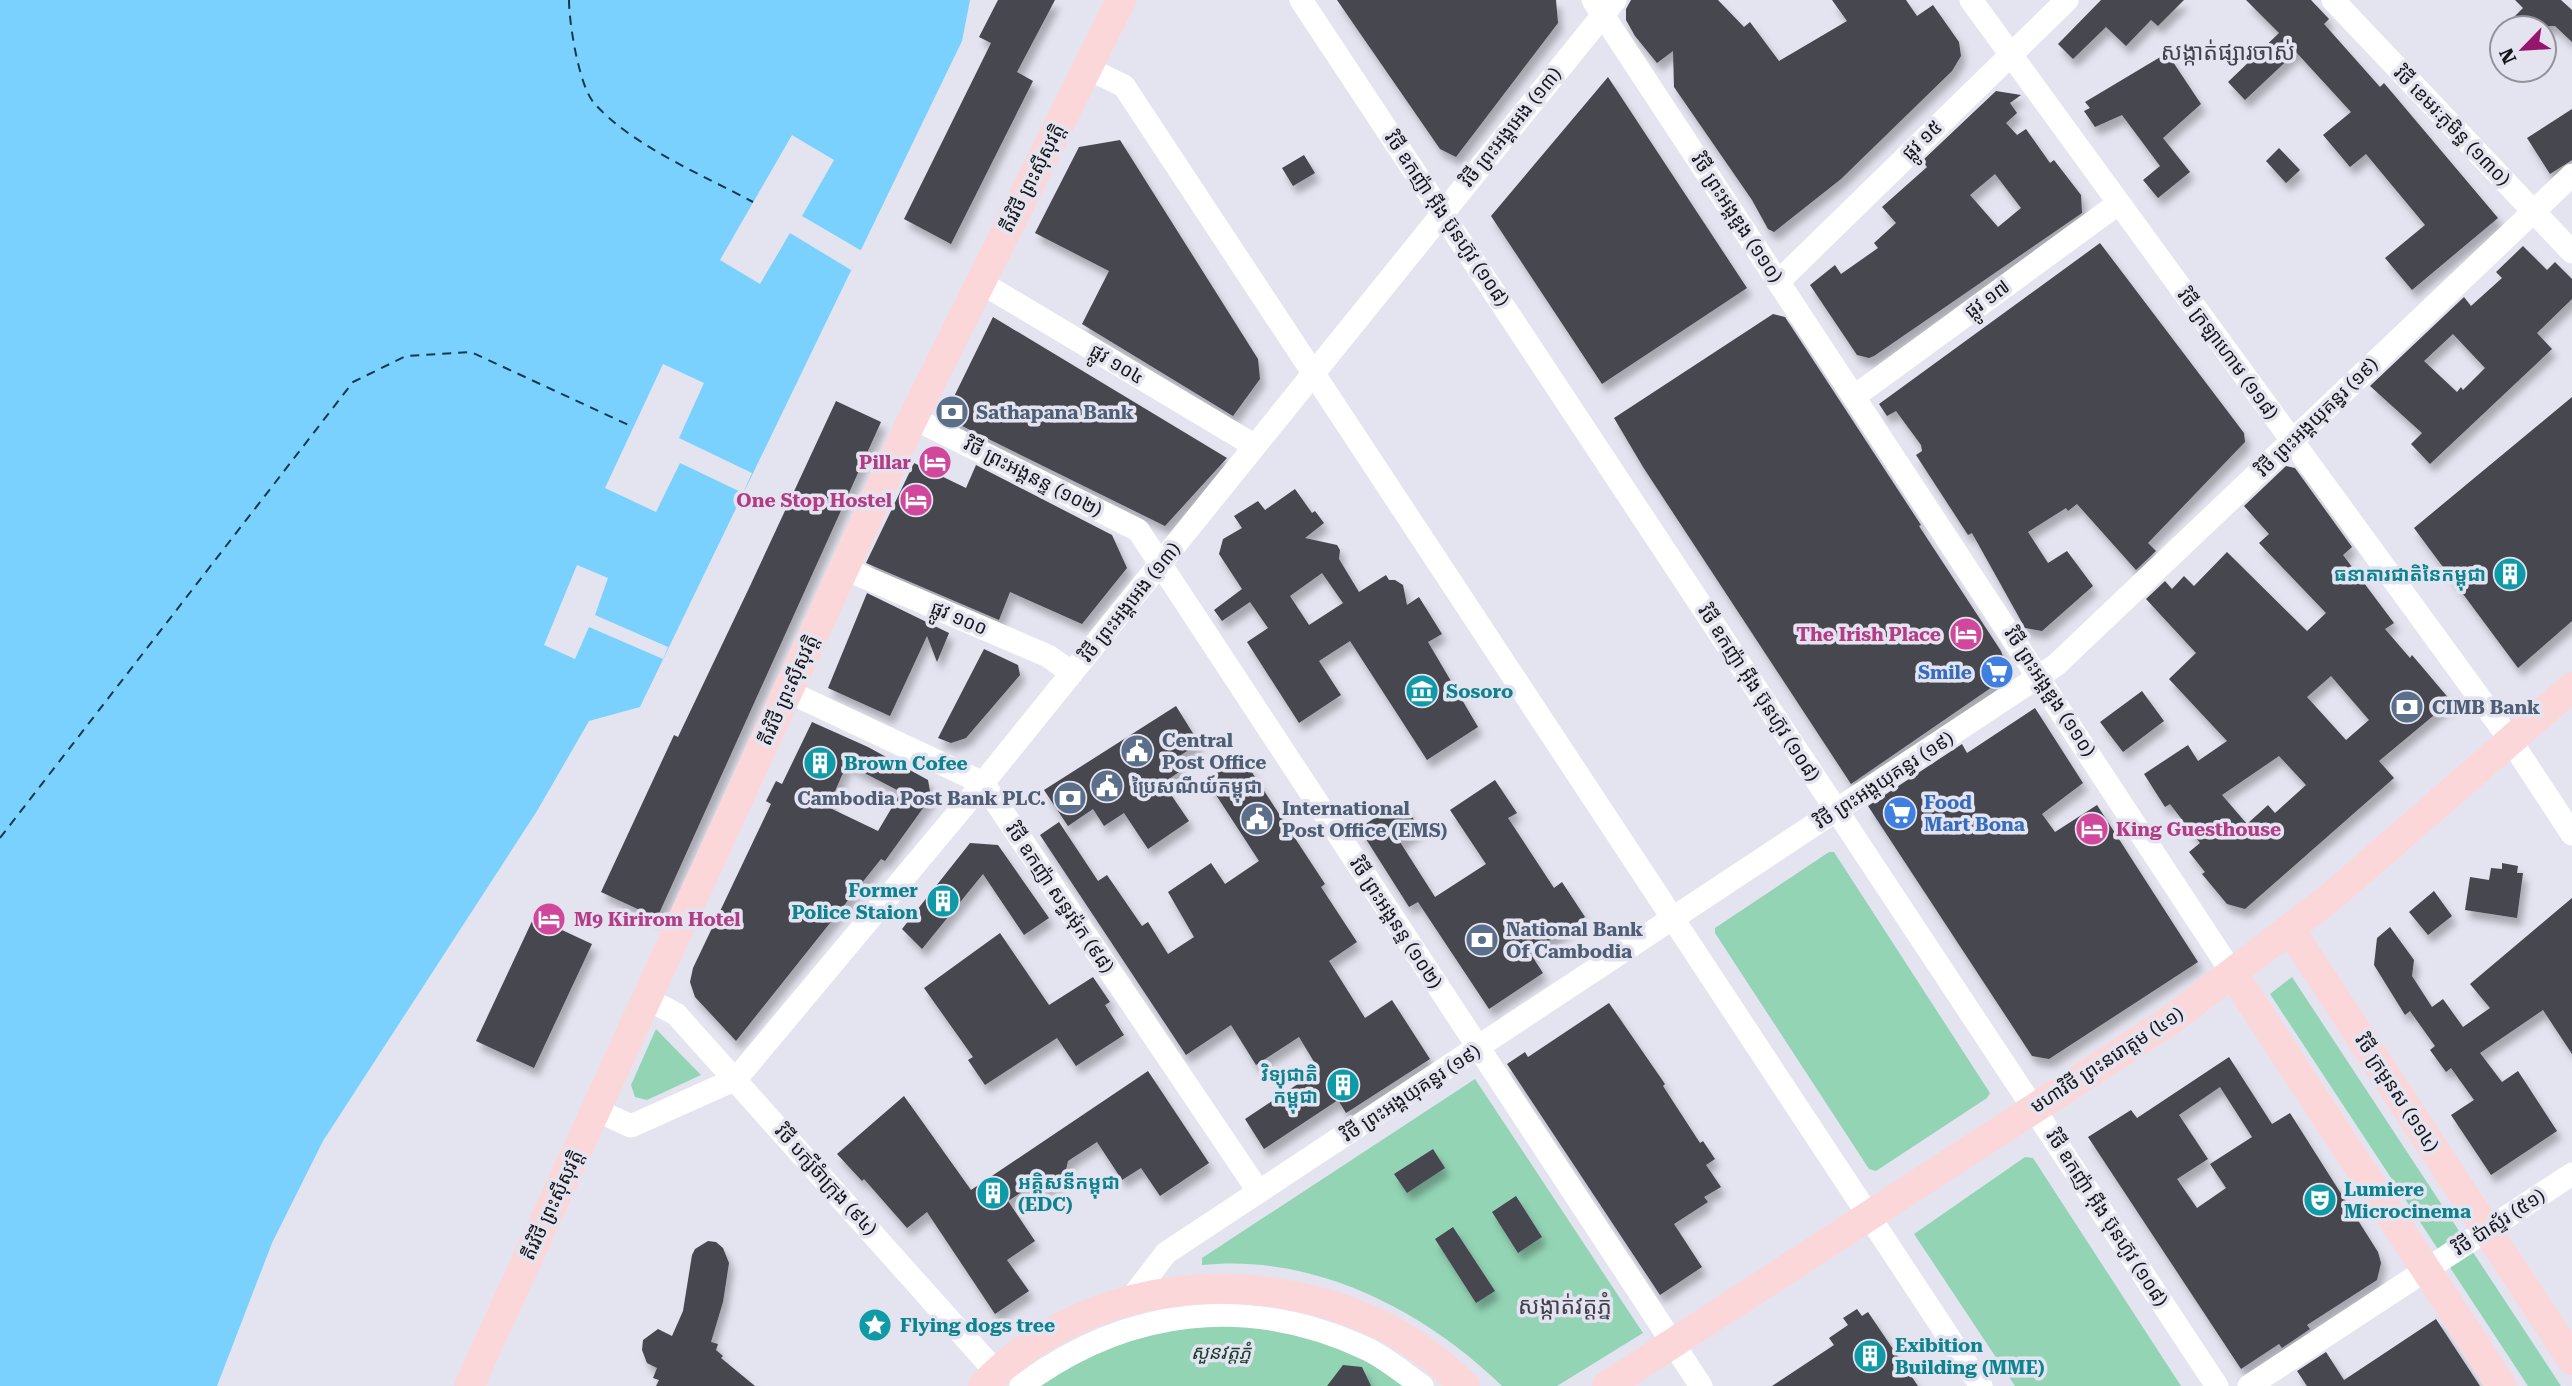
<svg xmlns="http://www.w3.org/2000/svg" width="2572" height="1386" font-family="'Roboto Serif','Noto Sans Khmer',serif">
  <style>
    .green { fill: #93d4b5 }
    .water { fill: #7ad1fd }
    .pier { fill: #e4e4f0 }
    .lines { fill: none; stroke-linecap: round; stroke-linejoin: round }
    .ferry { stroke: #143b4d; stroke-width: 2; stroke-dasharray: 9 7; stroke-linecap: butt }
    .building { fill: #464650; fill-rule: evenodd; filter: url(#shadow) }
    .minor { stroke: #fff; stroke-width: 23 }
    .major { stroke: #fcd7da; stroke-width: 30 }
    .labels { text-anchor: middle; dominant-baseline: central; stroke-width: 7; stroke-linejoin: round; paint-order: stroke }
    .street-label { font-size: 19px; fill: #16161a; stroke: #e4e4f0 }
    .service-label { font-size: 19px; font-weight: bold; fill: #4e5e75; stroke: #e4e4f0; text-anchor: start }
    .hotel-label { font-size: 19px; font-weight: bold; fill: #b23c85; stroke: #e4e4f0; text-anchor: end }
    .culture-label { font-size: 19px; font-weight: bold; fill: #0d838f; stroke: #e4e4f0; text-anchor: start }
    .shop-label { font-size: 19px; font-weight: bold; fill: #366cbe; stroke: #e4e4f0; text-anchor: end }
    .park-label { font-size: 19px; font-style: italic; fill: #183f2f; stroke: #e4e4f0 }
    .quarter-label { font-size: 23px; fill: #41424c; stroke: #e4e4f0 }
  </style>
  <defs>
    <filter id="shadow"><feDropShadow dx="4.5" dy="8" stdDeviation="3.5" flood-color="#0004"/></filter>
  </defs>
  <rect width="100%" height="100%" fill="#e4e4f0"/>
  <path class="green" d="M1829,852H1834L1990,1093L1987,1098L1876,1171L1869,1169L1715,933V928Z
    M2292,977L2561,1386H2528L2270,994Z
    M656,1029L701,1075L647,1100L635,1097L631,1085Z
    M1475,1079L1643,1333L1557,1386H1502C1424,1310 1313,1253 1202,1265V1258Z
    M2025,1157L2033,1158L2181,1386H2015L1914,1234Z
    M1180,1320L1299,1327L1416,1386H1027L1052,1367Z"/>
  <path class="water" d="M0,0H970L962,41L640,707L589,721L537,811L323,1141L272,1243L217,1386H0Z"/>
  <path class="pier" d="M792,135L834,160L802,216L862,251L851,270L790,233L760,284L720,260Z
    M663,364L704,383L679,438L752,473L743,493L680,463L656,512L605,488Z
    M577,565L608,578L595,615L668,647L663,659L589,627L575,659L544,645Z"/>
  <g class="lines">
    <path class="ferry" d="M569,0C569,23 579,86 594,103C632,146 703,175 753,202
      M0,838L353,382L406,356L471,352L633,427"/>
  </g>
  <path class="building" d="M998,0H1055L1017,72L1033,81L951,244L904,219L991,43L979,37Z
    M1337,0H1556L1558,23L1456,157L1440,149Z
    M1631,0H1718L1744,27L1750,22L1779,61L1847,21L1832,0H1906L1917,16L1933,5L1959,42L1961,56L1952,71L1841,179L1774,232L1768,229L1752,200L1674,87L1673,51L1657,63L1635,36L1626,20V9Z
    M2101,0H2184L2158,26L2151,20L2126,46L2106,27L2073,59L2058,44Z
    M2246,0H2311L2329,19L2324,24L2380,87L2384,83L2498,218L2412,290L2385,258L2425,225L2366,154L2350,167L2323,135L2351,112L2296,52L2245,100L2228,82L2279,33Z
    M2515,0H2561L2572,10V42L2555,26L2503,28L2523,8Z
    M2167,53L2201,104L2163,138L2190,172L2158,198L2143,180L2160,166L2122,115L2095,127L2084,111L2090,108L2085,102Z
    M1608,77L1747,288L1602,384L1491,216Z
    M1996,91L2021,95L2010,103L2017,113L2006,123L2017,135L2026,129L2050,163L2054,160L2081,195L2082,213L1874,356L1869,358L1857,355L1810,285L1835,265L1841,274L1878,248L1874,243L1896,223L1882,207L1927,167L1922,161ZM1995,174L2021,208L1998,227L1970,195Z
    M2572,109V160L2550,174L2527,138Z
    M1120,140L1258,359L1260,379L1233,416L1082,324L1109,271L1035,233L1079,147Z
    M2279,148L2300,170L2286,183L2266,161Z
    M1304,155L1315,173L1293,186L1282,168Z
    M2100,243L2244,433L2245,442L2148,543L2156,551L2136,570L2077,504L2068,511L2066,508L2028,532L2048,563L2067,551L2093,586L2042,631L2025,628L1972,533L1968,535L1916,455L1922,451L1921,445L1896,411L1887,416L1879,404Z
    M2523,246L2547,270L2555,262L2572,279V299L2537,333L2552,349L2430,464L2411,444L2422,433L2370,386L2464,297L2471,306L2502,278L2496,272ZM2453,334L2485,368L2463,390L2461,387L2457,392L2424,361Z
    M1773,314L1785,317L1921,525L1919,526L2001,651L2004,660L2003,670L1995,685L1851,784L1643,467L1614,418Z
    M993,317L1227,458L1165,526L944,417Z
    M2572,397V621L2518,668L2414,528Z
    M836,401L881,422L657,918L601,892L674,735L678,737L750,586Z
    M914,463L966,488L976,465L1112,535L1127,568L1082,624L1010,592L999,620L866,563Z
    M2286,466L2295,468L2352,547L2343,555L2394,623L2385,629L2410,658L2412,655L2451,701L2379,761L2394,778L2245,909L2227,904L2202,874L2205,872L2189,852L2200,843L2170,804L2165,807L2144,774L2188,745L2198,761L2227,741L2169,679L2196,653L2146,599L2165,581L2172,589L2184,576L2194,586L2227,552L2307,631L2326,613L2259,543L2269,534L2244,506ZM2331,676L2369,720L2346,740L2307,697ZM2279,756L2306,785L2275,813L2268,805L2247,824L2222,795Z
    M1295,489L1312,513L1315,511L1324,523L1305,538L1337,545L1340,550L1339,559L1359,592L1386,575L1389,580H1395L1403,585L1407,605L1419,597L1442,634L1428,642L1478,727L1427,760L1350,641L1319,661L1341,695L1299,723L1247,642L1268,628L1250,602L1222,621L1214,610L1242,589L1219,554L1223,539L1242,528L1234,516L1258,501L1265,510ZM1322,573L1343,603L1309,625L1290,596Z
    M867,593L949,633L937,662L927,636L890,716L828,688Z
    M984,649L1018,665L1020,675L966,738L951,743L938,738Z
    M2142,691L2164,721L2123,752L2100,722Z
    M1176,706L1199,743L1175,759L1182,770L1163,783L1189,821L1148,849L1124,813L1104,826L1093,809L1068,826L1044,790Z
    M2035,708L2083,783L2042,814L2055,832L2097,805L2198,962L2049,1059L2032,1056L1868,806L1962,744L1967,753Z
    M812,722L868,747L928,780L931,797L885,861L881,859L736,1041L695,997L690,982L693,968L771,804L766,801L776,781L782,784ZM847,764L901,792L878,831L828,807Z
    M1240,754L1325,884L1321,887L1357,942L1329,961L1365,1018L1392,1000L1430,1059L1346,1113L1338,1100L1264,1149L1245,1119L1319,1070L1299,1037L1256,1065L1231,1025L1186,1055L1040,835L1059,822L1098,881L1107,875L1142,926L1148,922L1168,954L1194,937L1168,892L1211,863L1225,884L1259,861L1205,778Z
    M1495,780L1517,813L1508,818L1554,888L1562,882L1585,917L1530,953L1543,973L1489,1009L1418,902L1409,907L1359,828L1402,801L1420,829L1400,842L1435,897L1486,864L1450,810Z
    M970,843L998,845L1049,918L1024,935L983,874L922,949L902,929Z
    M2502,863L2518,866L2517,873H2523L2517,918L2465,910L2470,877L2489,880L2491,868L2502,869Z
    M2434,891L2452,916L2428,935L2409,912Z
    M2572,898V1054L2543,1010L2480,1053L2502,1082L2518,1071L2557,1131L2491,1175L2451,1115L2474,1100L2451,1068L2446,1072L2430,1050L2435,1046L2410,1011L2405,1015L2374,965L2377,938L2390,927L2414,960L2412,976L2432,1007L2443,999L2463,1027L2490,1008L2470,984Z
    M534,917L592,944L534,1068L476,1041Z
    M1000,933L1049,1005L1093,977L1110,1002L1105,1005L1124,1035L1076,1066L1057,1038L985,1085L968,1060L973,1057L924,988Z
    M1609,1003L1665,1084L1663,1086L1700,1143L1703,1141L1715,1159L1706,1165L1721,1187L1704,1197L1708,1202L1674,1224L1702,1267L1660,1295L1507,1064L1525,1052L1528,1057Z
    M2229,1057L2272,1124L2290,1113L2378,1252L2381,1263L2377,1280L2307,1325L2310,1329L2282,1348L2279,1344L2241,1369L2088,1137L2131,1110L2137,1118ZM2220,1087L2252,1137L2210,1164L2226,1188L2197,1208L2177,1179L2208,1159L2179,1115Z
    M1148,1071L1209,1163L1160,1196L1141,1168L1122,1180L1097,1142L1068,1161L1065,1174L1057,1184L1045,1188L1031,1186L1008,1201L1035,1241L1007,1260L1029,1291L995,1314L927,1212L907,1228L864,1179L862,1181L837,1154L904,1096L971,1190Z
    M1433,1149L1445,1168L1407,1193L1394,1174Z
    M1516,1196L1542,1237L1518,1253L1492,1212Z
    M1453,1227L1495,1291L1476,1303L1435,1239Z
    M708,1241L716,1242L723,1248L729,1263L723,1302L711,1342L718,1344L716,1350L723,1356L721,1358L755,1386H656L659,1380L653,1378L657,1368L647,1363L642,1350L643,1340L658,1329L672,1336L683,1311L692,1255L695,1249Z
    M1857,1309L1862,1316L1868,1312L1918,1386H1772L1834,1345L1829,1338L1848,1325L1843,1318Z
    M2436,1319L2480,1386H2307L2297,1371L2326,1352L2344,1380Z
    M1343,1365L1362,1367L1371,1386H1327Z"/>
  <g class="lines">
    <path class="minor" d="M1301,0L2217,1386
      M1593,0L2233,974
      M1971,0L2511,741L2572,834
      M2333,0L2572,252
      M1087,68L1124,86L1981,1386
      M1779,281L2067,0
      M980,282L1255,446
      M1855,396L2119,203
      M913,418L1138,530L1701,1386
      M843,568L1048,656L1072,673
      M787,691L983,783L1259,1192
      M647,999L676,1014L996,1372
      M596,1110L631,1126L736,1079L983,783L1615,0
      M1130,1300L1166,1253L2056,665L2572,175
      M1021,1386C1127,1307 1249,1293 1369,1350C1387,1359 1405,1374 1422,1386
      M2249,1386L2572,1174"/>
    <path class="major" d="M2291,931L2572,1360
      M2233,974L2502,1386
      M469,1386L913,418L1121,0
      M983,1386C1083,1280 1251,1263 1379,1324C1411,1339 1440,1362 1465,1386
      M1607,1386L2172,1019L2331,897L2572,687"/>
  </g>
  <defs>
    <symbol id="bank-disc" viewBox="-11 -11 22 22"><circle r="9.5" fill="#5c6f8a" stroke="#e4e4f0"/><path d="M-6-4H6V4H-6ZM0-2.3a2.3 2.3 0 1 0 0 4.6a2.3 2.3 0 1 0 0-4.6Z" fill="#fff"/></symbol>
    <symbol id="hotel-disc" viewBox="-11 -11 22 22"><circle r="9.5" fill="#d1479c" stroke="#e4e4f0"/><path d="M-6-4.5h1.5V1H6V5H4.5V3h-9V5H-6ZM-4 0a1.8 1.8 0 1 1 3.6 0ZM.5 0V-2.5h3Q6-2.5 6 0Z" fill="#fff"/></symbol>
    <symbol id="building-disc" viewBox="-11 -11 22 22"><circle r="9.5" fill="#0f9aa8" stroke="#e4e4f0"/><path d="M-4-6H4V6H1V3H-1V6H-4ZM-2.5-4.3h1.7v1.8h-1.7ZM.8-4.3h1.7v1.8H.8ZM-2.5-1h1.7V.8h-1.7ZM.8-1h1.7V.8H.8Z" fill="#fff"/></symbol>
    <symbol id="supermarket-disc" viewBox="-11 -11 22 22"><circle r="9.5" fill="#3f7fe0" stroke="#e4e4f0"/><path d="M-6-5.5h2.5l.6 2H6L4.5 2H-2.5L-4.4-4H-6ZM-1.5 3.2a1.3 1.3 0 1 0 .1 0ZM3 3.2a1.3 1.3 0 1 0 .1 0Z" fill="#fff"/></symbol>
    <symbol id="museum-disc" viewBox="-11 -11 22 22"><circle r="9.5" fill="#0f9aa8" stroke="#e4e4f0"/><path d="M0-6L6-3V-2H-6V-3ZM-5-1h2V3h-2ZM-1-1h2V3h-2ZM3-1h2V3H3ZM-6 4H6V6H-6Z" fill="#fff"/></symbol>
    <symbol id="civic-disc" viewBox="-11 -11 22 22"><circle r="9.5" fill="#5c6f8a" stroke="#e4e4f0"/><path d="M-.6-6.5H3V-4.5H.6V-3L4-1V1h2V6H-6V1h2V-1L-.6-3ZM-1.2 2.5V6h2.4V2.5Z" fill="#fff"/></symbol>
    <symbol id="theatre-disc" viewBox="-11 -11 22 22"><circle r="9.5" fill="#0f9aa8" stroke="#e4e4f0"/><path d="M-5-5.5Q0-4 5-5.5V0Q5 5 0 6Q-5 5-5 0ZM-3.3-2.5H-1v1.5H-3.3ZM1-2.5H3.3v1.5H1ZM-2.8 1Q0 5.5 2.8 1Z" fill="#fff"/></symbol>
    <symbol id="sight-disc" viewBox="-11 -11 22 22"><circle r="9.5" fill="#0f9aa8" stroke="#e4e4f0"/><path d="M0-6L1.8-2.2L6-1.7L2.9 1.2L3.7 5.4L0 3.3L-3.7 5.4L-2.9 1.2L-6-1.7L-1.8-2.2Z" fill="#fff"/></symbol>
  </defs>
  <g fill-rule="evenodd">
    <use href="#bank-disc" x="933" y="393" width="38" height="38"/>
    <use href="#hotel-disc" x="916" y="443" width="38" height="38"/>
    <use href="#hotel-disc" x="897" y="481" width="38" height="38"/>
    <use href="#building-disc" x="2491" y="555" width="38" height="38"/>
    <use href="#hotel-disc" x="1947" y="615" width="38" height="38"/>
    <use href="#supermarket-disc" x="1978" y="653" width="38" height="38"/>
    <use href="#museum-disc" x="1403" y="672" width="38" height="38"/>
    <use href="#bank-disc" x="2388" y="688" width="38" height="38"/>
    <use href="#civic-disc" x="1118" y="732" width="38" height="38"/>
    <use href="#building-disc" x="801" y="744" width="38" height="38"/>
    <use href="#civic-disc" x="1088" y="767" width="38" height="38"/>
    <use href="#bank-disc" x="1051" y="779" width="38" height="38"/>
    <use href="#supermarket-disc" x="1881" y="794" width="38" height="38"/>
    <use href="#civic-disc" x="1238" y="800" width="38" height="38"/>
    <use href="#hotel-disc" x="2073" y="810" width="38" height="38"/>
    <use href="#building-disc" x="924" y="882" width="38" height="38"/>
    <use href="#hotel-disc" x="530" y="900" width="38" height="38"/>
    <use href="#bank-disc" x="1463" y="921" width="38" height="38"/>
    <use href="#building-disc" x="1324" y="1066" width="38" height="38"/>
    <use href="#building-disc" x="974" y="1174" width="38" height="38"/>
    <use href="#theatre-disc" x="2301" y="1181" width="38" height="38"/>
    <use href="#sight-disc" x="856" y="1306" width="38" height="38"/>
    <use href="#building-disc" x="1851" y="1337" width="38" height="38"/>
  </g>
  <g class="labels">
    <g class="street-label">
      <text transform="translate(2452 126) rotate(46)">វិថី ខេមរៈភូមិន្ធ (១៣០)</text>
      <text transform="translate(1511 127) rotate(-51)">វិថី ព្រះអង្គអេង (១៣)</text>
      <text transform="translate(1922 140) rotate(-44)">ផ្លូវ ១៥</text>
      <text transform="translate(1032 178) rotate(-63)">តីរវិថី ព្រះស៊ីសុវត្តិ</text>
      <text transform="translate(1737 218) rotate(57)">វិថី ព្រះអង្គឌួង (១១០)</text>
      <text transform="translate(1447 219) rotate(56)">វិថី ឧកញ៉ា អ៊ីង ប៊ុនហ៊ូវ (១០៨)</text>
      <text transform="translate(1987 299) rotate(-36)">ផ្លូវ ១៧</text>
      <text transform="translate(2228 354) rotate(54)">វិថី ក្រឡាហោម (១១៨)</text>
      <text transform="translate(1117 364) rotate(31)">ផ្លូវ ១០៤</text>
      <text transform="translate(2317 417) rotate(-44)">វិថី ព្រះអង្គយុគន្ធរ (១៩)</text>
      <text transform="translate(1033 477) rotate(27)">វិថី ព្រះអង្គនន្ទ (១០២)</text>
      <text transform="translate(1130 602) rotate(-51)">វិថី ព្រះអង្គអេង (១៣)</text>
      <text transform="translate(959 618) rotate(23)">ផ្លូវ ១០០</text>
      <text transform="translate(788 690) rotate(-66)">តីរវិថី ព្រះស៊ីសុវត្តិ</text>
      <text transform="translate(2050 692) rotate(57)">វិថី ព្រះអង្គឌួង (១១០)</text>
      <text transform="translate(1759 693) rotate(57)">វិថី ឧកញ៉ា អ៊ីង ប៊ុនហ៊ូវ (១០៨)</text>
      <text transform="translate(1884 780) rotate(-33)">វិថី ព្រះអង្គយុគន្ធរ (១៩)</text>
      <text transform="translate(1060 898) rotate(56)">វិថី ឧកញ៉ា សន្ធរម៉ុក (៩៨)</text>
      <text transform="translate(1396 923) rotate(57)">វិថី ព្រះអង្គនន្ទ (១០២)</text>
      <text transform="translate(2107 1060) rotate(-33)">មហាវិថី ព្រះនរោត្តម (៤១)</text>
      <text transform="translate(1411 1093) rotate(-33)">វិថី ព្រះអង្គយុគន្ធរ (១៩)</text>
      <text transform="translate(2397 1093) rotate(57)">វិថី ក្រមួនស (១១៤)</text>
      <text transform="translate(826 1180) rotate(48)">វិថី បក្សីចំាក្រុង (៩៤)</text>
      <text transform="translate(552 1205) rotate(-65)">តីរវិថី ព្រះស៊ីសុវត្តិ</text>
      <text transform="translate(2107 1218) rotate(57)">វិថី ឧកញ៉ា អ៊ីង ប៊ុនហ៊ូវ (១០៨)</text>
      <text transform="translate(2499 1222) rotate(-33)">វិថី ប៉ាស្ទ័រ (៥១)</text>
    </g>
    <g class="service-label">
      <text x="976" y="412">Sathapana Bank</text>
      <text x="2432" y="707">CIMB Bank</text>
      <text x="1162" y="740">Central<tspan x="1162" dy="22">Post Office</tspan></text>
      <text x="1132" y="786">ប្រៃសណីយ៍កម្ពុជា</text>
      <text x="1046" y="798" text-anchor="end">Cambodia Post Bank PLC.</text>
      <text x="1282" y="808">International<tspan x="1282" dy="22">Post Office (EMS)</tspan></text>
      <text x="1506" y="929">National Bank<tspan x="1506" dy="22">Of Cambodia</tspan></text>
    </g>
    <g class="hotel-label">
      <text x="911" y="462">Pillar</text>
      <text x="892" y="500">One Stop Hostel</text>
      <text x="1941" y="634">The Irish Place</text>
      <text x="2116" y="829" text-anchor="start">King Guesthouse</text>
      <text x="574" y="919" text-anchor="start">M9 Kirirom Hotel</text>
    </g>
    <g class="culture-label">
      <text x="2486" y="574" text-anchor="end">ធនាគារជាតិនៃកម្ពុជា</text>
      <text x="1446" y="691">Sosoro</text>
      <text x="844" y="763">Brown Cofee</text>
      <text x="918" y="890" text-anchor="end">Former<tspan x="918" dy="22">Police Staion</tspan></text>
      <text x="1318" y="1074" text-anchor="end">វិទ្យុជាតិ<tspan x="1318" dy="22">កម្ពុជា</tspan></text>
      <text x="1018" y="1182">អគ្គិសនីកម្ពុជា<tspan x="1018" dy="22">(EDC)</tspan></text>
      <text x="2344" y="1189">Lumiere<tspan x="2344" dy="22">Microcinema</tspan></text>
      <text x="900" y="1325">Flying dogs tree</text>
      <text x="1895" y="1345">Exibition<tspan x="1895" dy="22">Building (MME)</tspan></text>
    </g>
    <g class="shop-label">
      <text x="1972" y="672">Smile</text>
      <text x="1924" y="802" text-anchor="start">Food<tspan x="1924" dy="22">Mart Bona</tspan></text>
    </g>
    <g class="park-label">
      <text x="1221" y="1352">សួនវត្ដភ្នំ</text>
    </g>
    <g class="quarter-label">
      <text x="2228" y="52">សង្កាត់ផ្សារចាស់</text>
      <text x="1565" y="1306">សង្កាត់វត្តភ្នំ</text>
    </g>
  </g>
  <g transform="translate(2523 49) rotate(245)"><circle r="33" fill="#e4e4f0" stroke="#92929a" stroke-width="2"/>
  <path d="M0-5L12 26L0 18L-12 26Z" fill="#97166d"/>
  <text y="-10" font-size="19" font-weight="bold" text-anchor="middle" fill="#16161a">N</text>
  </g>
</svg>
